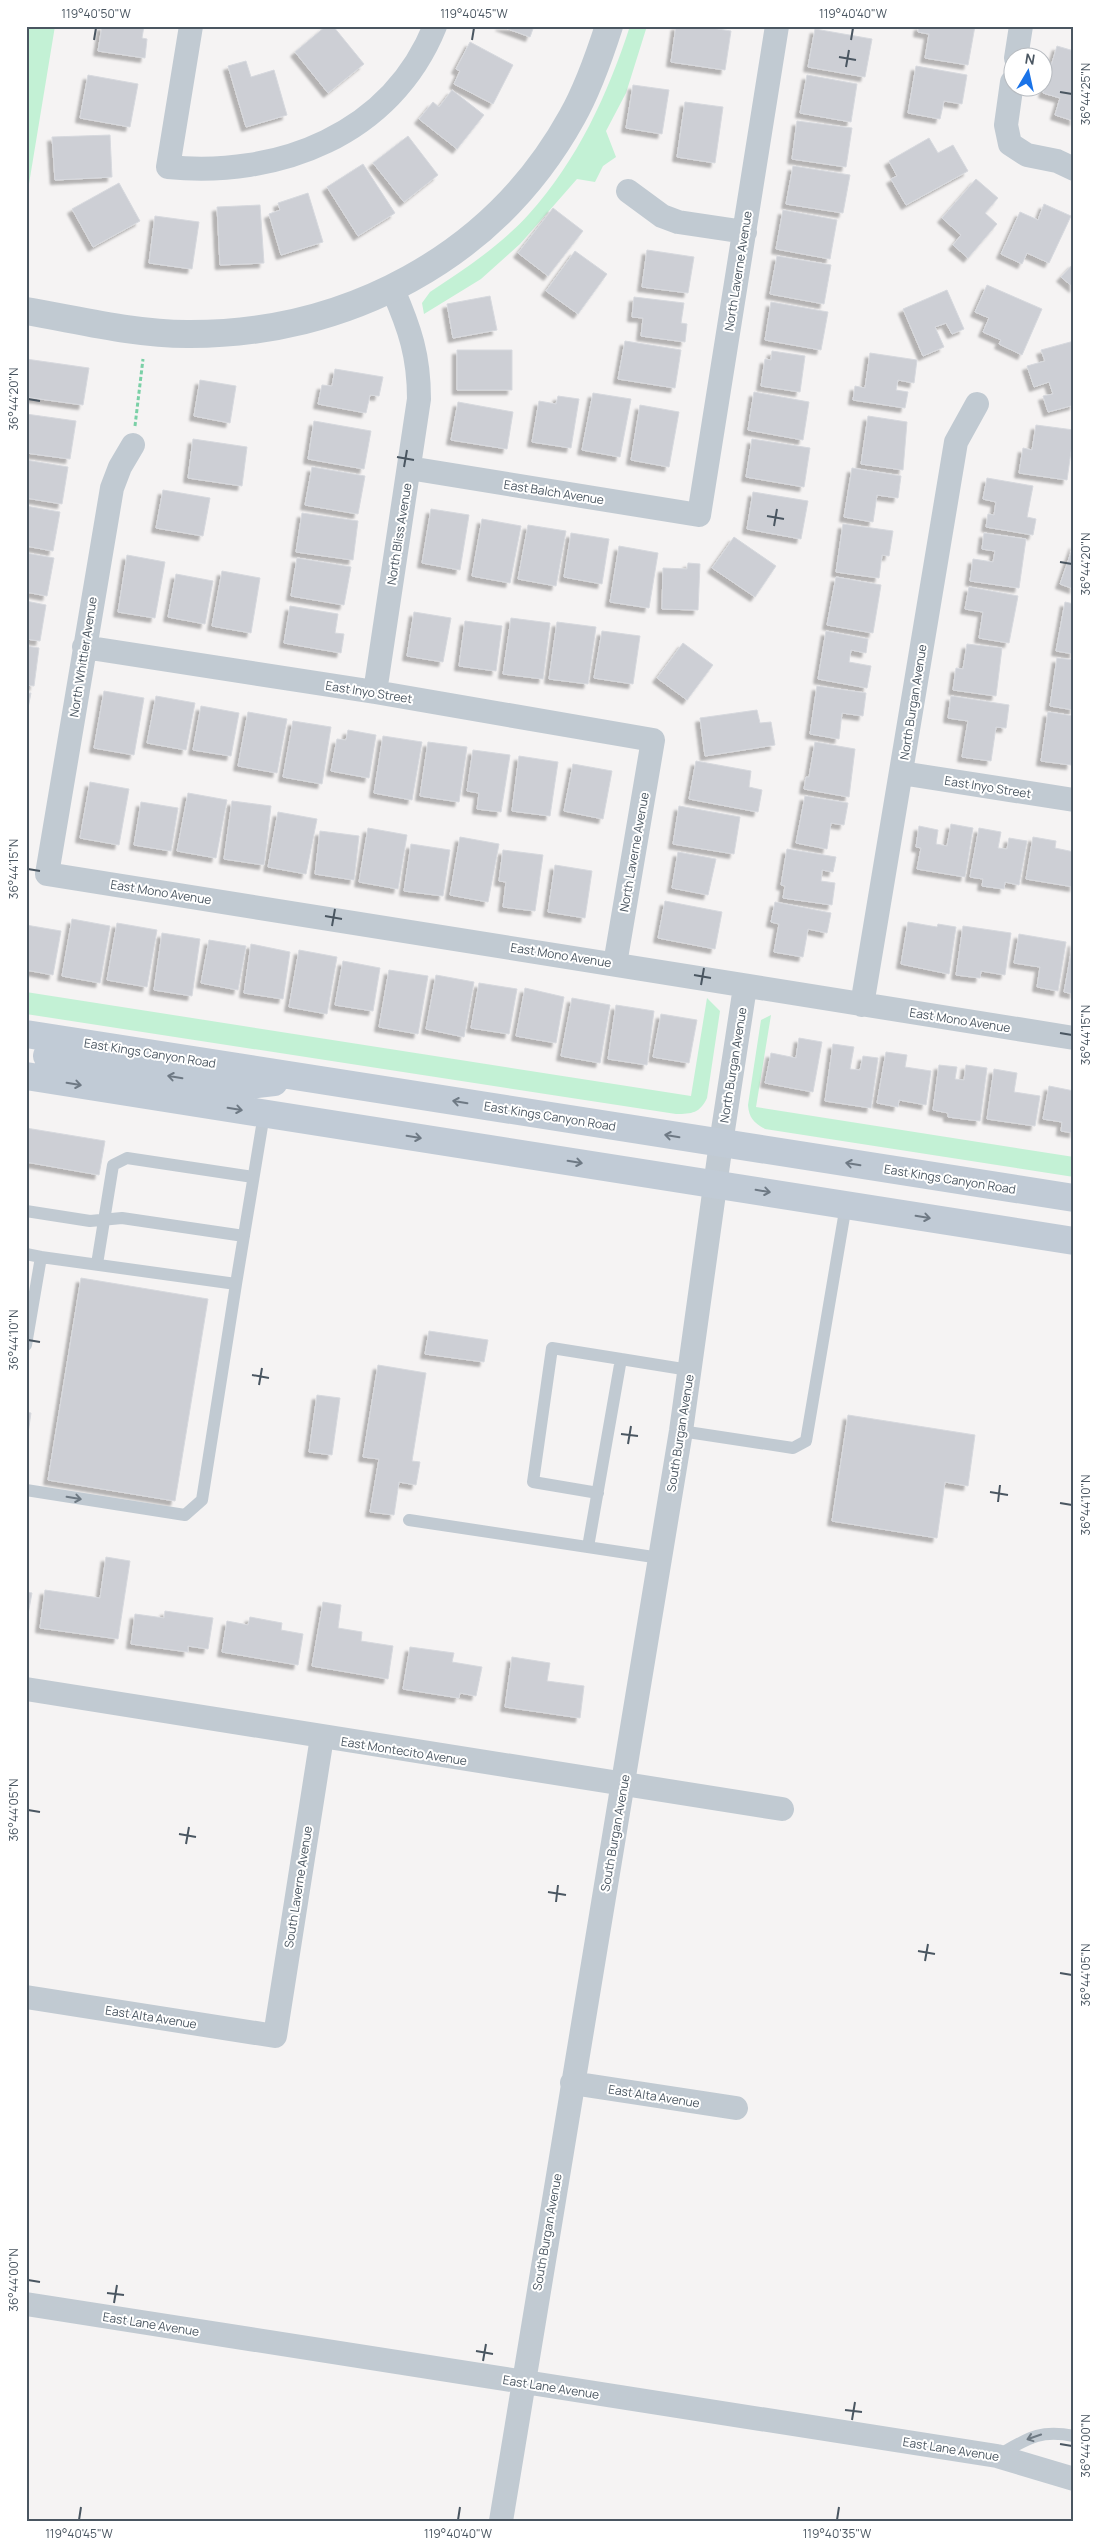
<svg xmlns="http://www.w3.org/2000/svg" width="1100" height="2547" font-family="Manrope,sans-serif">
  <style>
    .green { fill: #c3f1d5 }
    .building { fill: #cdcfd5; stroke: #d7d9de; filter: url(#shadow) }
    .lines { fill: none; stroke-linecap: round; stroke-linejoin: round }
    .path { stroke: #7ad0a6; stroke-width: 3; stroke-dasharray: 4 2.5; stroke-linecap: butt }
    .service { stroke: #c1cad2; stroke-width: 12 }
    .minor { stroke: #c1cad2; stroke-width: 24 }
    .tertiary { stroke: #c1cad2; stroke-width: 28 }
    .secondary { stroke: #c1cbd6; stroke-width: 28 }
    .oneway { stroke: #6e7984 }
    .oneway2 { stroke: #6e7983 }
    .ticks { fill: none; stroke: #4a5661; stroke-width: 2 }
    .labels { text-anchor: middle; dominant-baseline: central; stroke-width: 4; stroke-linejoin: round; paint-order: stroke }
    .street-label { font-size: 12px; fill: #4a5661; stroke: #fff }
    .neatline { fill: none; stroke: #4a5661; stroke-width: 2 }
    .ticks-label { font-size: 12px; text-anchor: middle; fill: #4a5661 }
  </style>
  <defs>
    <filter id="shadow"><feDropShadow dx="-4.5" dy="4.5" stdDeviation="1" flood-color="#0004"/></filter>
  </defs>
  <rect width="100%" height="100%" fill="#f5f3f3"/>
  <path class="green" d="M26,26H55L26,202Z
    M630,26H647L626,93L606,131L616,157L603,166L595,182L577,179L520,244L481,279L424,314L422,303L430,292C465,269 501,245 529,214C577,161 608,94 630,26Z
    M26,992L691,1096L707,998L720,1011L707,1098C700,1113 692,1114 676,1114L26,1014Z
    M771,1015L756,1107L1074,1157V1177L765,1129C754,1123 749,1118 748,1105L761,1020Z"/>
  <path class="building" d="M102,26H144L142,38L147,39L145,58L98,51Z
    M326,26H333L364,64L328,93L295,52Z
    M500,26H534L530,37Z
    M676,26H698L731,31L725,70L671,62Z
    M919,26H975L968,65L925,58L929,34L918,32Z
    M815,29L872,39L865,77L808,67Z
    M470,42L513,65L493,104L454,84L460,71L456,69Z
    M1057,46L1074,51V121L1055,115L1060,98L1043,93Z
    M246,61L251,77L274,70L287,115L246,127L228,66Z
    M916,66L967,75L962,104L944,101L940,119L908,113Z
    M88,75L138,84L130,127L80,118Z
    M807,75L857,84L851,122L800,113Z
    M633,85L669,90L662,134L626,128Z
    M452,90L484,115L457,149L419,119L433,102L439,107Z
    M685,102L723,107L715,163L677,157Z
    M797,121L852,128L846,167L792,159Z
    M110,135L112,177L55,180L52,137Z
    M408,136L438,175L404,202L373,163Z
    M929,138L938,153L953,145L968,171L906,205L891,179L897,176L889,161Z
    M363,164L395,213L358,236L327,187Z
    M793,166L850,175L843,213L786,204Z
    M976,179L998,198L985,213L997,224L968,258L953,245L961,235L942,218Z
    M119,183L140,221L93,247L72,209Z
    M308,193L323,242L281,255L269,214L280,210L278,203Z
    M1044,204L1071,216L1049,263L1027,253L1022,264L1001,254L1020,212L1038,220Z
    M260,205L264,263L220,265L217,207Z
    M553,208L583,231L548,276L518,253Z
    M783,210L837,220L830,259L776,249Z
    M155,216L199,222L192,269L149,263Z
    M647,250L694,257L688,293L642,287Z
    M575,251L607,274L578,314L546,291Z
    M777,256L831,265L824,304L770,294Z
    M1074,263V288L1061,277Z
    M987,285L1042,309L1022,355L999,344L1001,340L983,332L989,318L975,312Z
    M947,290L964,329L952,334L946,323L935,327L944,347L923,356L903,309Z
    M490,296L497,330L453,338L447,304Z
    M634,297L684,303L681,323L687,324L685,342L641,336L643,318L632,317Z
    M771,302L828,312L821,350L765,340Z
    M625,341L681,350L675,388L618,379Z
    M1074,341V405L1048,412L1043,396L1053,394L1049,382L1034,387L1027,366L1045,361L1041,350Z
    M457,350H512V390H457Z
    M772,351L805,356L800,392L761,386L765,359L771,360Z
    M870,353L917,360L914,383L898,380L896,390L908,392L905,408L853,400L855,386L865,388Z
    M26,359L89,368L83,405L26,397Z
    M335,369L383,377L379,396L370,395L366,413L318,404L322,385L332,386Z
    M200,380L236,386L230,423L194,416Z
    M754,392L809,402L803,440L748,430Z
    M593,393L631,399L620,457L582,450Z
    M558,396L579,399L571,448L532,442L539,401L556,404Z
    M458,402L513,412L507,449L451,440Z
    M640,405L679,412L669,467L631,460Z
    M26,414L76,421L70,459L26,453Z
    M868,416L907,422L903,470L861,464Z
    M314,421L371,431L364,469L308,459Z
    M1036,425L1074,430L1067,480L1019,473L1023,448L1032,450Z
    M193,439L247,447L242,486L188,478Z
    M752,439L810,448L804,487L746,477Z
    M26,460L68,467L62,504L26,498Z
    M312,467L365,476L358,514L305,505Z
    M852,468L901,476L898,498L877,495L873,522L844,517Z
    M987,478L1033,486L1027,517L1036,519L1033,535L986,527L988,514L994,515L996,502L983,499Z
    M163,490L210,498L203,536L156,528Z
    M753,492L808,501L801,539L747,529Z
    M26,506L60,512L53,551L26,546Z
    M431,509L469,515L460,570L422,563Z
    M302,513L358,521L353,560L296,552Z
    M482,519L521,526L510,583L472,576Z
    M843,524L893,531L889,556L882,555L879,578L836,572Z
    M528,525L566,531L556,586L518,579Z
    M571,533L609,539L602,584L564,577Z
    M984,533L1026,539L1019,588L970,581L973,559L993,562L995,551L982,549Z
    M734,537L776,566L755,597L712,568Z
    M1074,544V589L1060,584Z
    M619,546L658,553L649,608L610,602Z
    M26,553L54,558L47,596L26,592Z
    M127,555L165,562L155,618L118,612Z
    M297,558L351,567L344,605L291,596Z
    M688,563L700,564L698,610L662,609L663,568L687,569Z
    M222,571L260,578L251,633L212,626Z
    M176,574L213,581L205,624L168,617Z
    M836,577L881,585L873,633L827,625Z
    M969,587L1018,596L1009,643L979,638L983,612L965,609Z
    M26,601L46,605L40,641L26,639Z
    M1065,602L1074,604V654L1056,651Z
    M290,606L338,614L335,633L344,634L341,653L284,643Z
    M414,612L451,618L443,662L407,656Z
    M511,618L550,623L543,679L503,674Z
    M465,621L502,626L496,671L459,666Z
    M557,622L596,627L588,684L549,679Z
    M602,631L640,636L633,684L594,678Z
    M826,631L868,639L866,653L851,650L849,662L871,666L867,688L818,679Z
    M683,643L713,665L687,700L657,678Z
    M967,644L1002,648L996,696L953,690L956,668L963,669Z
    M26,646L39,648L34,686L26,685Z
    M1057,658L1074,660V710L1050,706Z
    M817,686L866,693L863,716L842,713L839,739L810,734Z
    M104,691L144,698L134,755L94,748Z
    M26,693H31L26,718Z
    M156,696L195,703L186,750L147,743Z
    M951,696L1009,705L1006,728L996,727L991,761L962,757L968,721L948,718Z
    M201,706L239,713L231,756L193,750Z
    M757,710L760,723L771,722L775,745L705,756L700,718Z
    M248,712L287,719L277,773L238,766Z
    M1048,712L1074,716L1071,765L1041,761Z
    M293,721L331,727L322,784L283,777Z
    M348,730L376,735L369,778L331,771L337,739L346,740Z
    M383,736L422,742L412,800L374,793Z
    M428,742L467,747L459,802L420,796Z
    M815,742L855,749L849,797L804,789L806,777H809Z
    M473,750L510,755L501,812L477,809L479,793L467,791Z
    M519,756L558,762L550,816L512,811Z
    M696,761L751,771L749,787L762,790L758,812L689,799Z
    M573,764L612,771L603,819L564,811Z
    M90,782L129,789L119,845L80,838Z
    M188,793L227,800L216,858L177,851Z
    M805,796L848,803L844,825L831,823L827,849L796,843Z
    M232,801L271,806L264,865L224,859Z
    M141,802L178,808L171,851L134,845Z
    M679,806L740,817L734,854L673,844Z
    M278,812L317,819L306,874L268,867Z
    M951,824L973,828L965,877L917,869L921,848L916,847L919,826L938,830L936,844L947,846Z
    M368,828L407,835L398,889L359,882Z
    M979,828L1001,832L998,848L1007,849L1009,838L1027,841L1019,885L1005,882L1004,889L982,886L983,879L970,877Z
    M320,831L359,836L354,880L315,874Z
    M460,837L499,844L488,902L450,895Z
    M1033,837L1056,841L1055,848L1074,852V887L1026,879Z
    M411,844L450,850L443,896L404,891Z
    M787,849L836,857L833,872L822,870L821,881L835,883L832,905L783,898L785,886L781,885Z
    M503,850L543,855L535,911L503,907L506,882L499,881Z
    M678,852L716,859L708,895L672,888Z
    M555,865L592,871L585,918L548,912Z
    M665,901L722,912L715,949L658,938Z
    M775,902L831,913L827,933L808,929L803,957L774,952L779,924L771,922Z
    M72,919L110,926L100,983L62,976Z
    M908,922L937,927L938,924L956,927L949,974L901,964Z
    M117,923L157,930L147,987L107,980Z
    M26,925L61,931L53,975L26,970Z
    M963,926L1011,933L1005,975L981,971L980,978L956,975Z
    M162,933L200,939L192,996L154,990Z
    M1019,934L1066,942L1058,991L1037,987L1040,967L1014,963Z
    M209,940L246,946L238,990L201,983Z
    M1073,942H1074V994L1064,992Z
    M251,944L290,952L283,999L244,993Z
    M299,950L337,957L327,1014L289,1007Z
    M343,961L380,968L373,1011L335,1005Z
    M389,970L428,976L418,1034L379,1027Z
    M436,975L474,982L464,1037L426,1029Z
    M479,983L517,989L509,1034L471,1028Z
    M525,988L564,997L556,1043L516,1036Z
    M572,998L610,1005L600,1063L561,1056Z
    M616,1005L654,1011L647,1065L608,1059Z
    M661,1014L697,1020L689,1063L653,1057Z
    M799,1038L822,1042L813,1092L765,1083L771,1053L796,1058Z
    M833,1044L854,1047L850,1069L860,1070L863,1056L878,1058L871,1108L825,1101Z
    M886,1052L907,1055L905,1067L931,1071L926,1105L899,1100L898,1107L877,1103Z
    M939,1065L957,1067L955,1079L964,1080L966,1065L987,1068L980,1121L948,1117V1113L933,1110Z
    M994,1069L1017,1073L1014,1092L1040,1096L1035,1126L987,1119Z
    M1049,1086L1074,1091V1133L1061,1131L1062,1122L1043,1119Z
    M26,1128L105,1141L99,1175L26,1162Z
    M81,1278L208,1299L175,1501L48,1480Z
    M429,1331L488,1340L484,1362L425,1354Z
    M378,1365L426,1373L412,1461L420,1462L416,1485L399,1482L394,1515L370,1512L379,1459L363,1457Z
    M317,1395L340,1398L332,1455L309,1452Z
    M26,1412L31,1413L26,1447Z
    M848,1415L975,1435L968,1486L945,1482L937,1538L832,1521Z
    M106,1557L130,1561L118,1639L40,1628L45,1590L100,1598Z
    M26,1592L32,1593L26,1625Z
    M323,1602L341,1605L338,1628L362,1632L361,1641L393,1646L388,1679L312,1666Z
    M165,1611L213,1618L208,1649L188,1646V1652L131,1644L135,1614L164,1618Z
    M250,1617L282,1623L281,1630L303,1634L298,1665L222,1652L227,1621L248,1625Z
    M410,1647L454,1653L452,1662L482,1667L476,1696L460,1693L459,1698L403,1689Z
    M512,1657L550,1663L547,1681L584,1686L580,1718L505,1707Z"/>
  <g class="lines">
    <path class="path" d="M135,426L143,359"/>
    <path class="service" d="M26,1211L90,1221L122,1218L244,1236
      M26,1254L41,1257
      M97,1264L113,1165L127,1158L253,1177
      M26,1345L41,1257L236,1284L264,1114
      M621,1359L689,1370
      M681,1431L793,1448L806,1441L846,1205
      M26,1490L185,1515L202,1500L236,1284
      M409,1520L660,1558
      M588,1547L621,1359L552,1348L533,1482L598,1493
      M997,2456C1027,2439 1038,2429 1074,2436"/>
    <path class="minor" d="M191,26L168,167C278,178 391,135 435,26
      M1016,58L1021,26
      M1012,82L1006,125L1010,144L1027,155L1057,161L1074,169
      M628,191L662,216L678,222L745,232
      M133,445L120,467L112,488L47,874L1074,1038
      M409,468L699,515L777,26
      M84,647L375,692L653,740L615,964
      M375,692L419,399C419,356 410,329 393,290
      M901,773L1074,800
      M862,1005L956,442L977,404
      M26,1689L782,1809
      M26,1997L275,2036L322,1737
      M572,2083L736,2108
      M26,2304L997,2456L1074,2479
      M501,2521L681,1431L721,1143L745,987"/>
    <path class="tertiary" d="M26,311C79,320 134,334 187,334C346,335 494,258 572,117C588,89 599,57 609,26"/>
    <path class="secondary" d="M26,1034L1074,1198
      M47,1056L233,1087L274,1082
      M26,1076L1074,1241"/>
  </g>
  <defs><path id="oneway-shaft" d="M-6 0H5M1.5-3L5.5 0L1.5 3" fill="none" stroke-width="1.6" stroke-linecap="round" stroke-linejoin="round" transform="scale(1.25)"/></defs>
  <g class="oneway">
    <use href="#oneway-shaft" transform="translate(175 1077) rotate(-171)"/>
    <use href="#oneway-shaft" transform="translate(74 1084) rotate(9)"/>
    <use href="#oneway-shaft" transform="translate(460 1102) rotate(-171)"/>
    <use href="#oneway-shaft" transform="translate(235 1109) rotate(9)"/>
    <use href="#oneway-shaft" transform="translate(672 1136) rotate(-171)"/>
    <use href="#oneway-shaft" transform="translate(414 1137) rotate(9)"/>
    <use href="#oneway-shaft" transform="translate(575 1162) rotate(9)"/>
    <use href="#oneway-shaft" transform="translate(853 1164) rotate(-171)"/>
    <use href="#oneway-shaft" transform="translate(763 1191) rotate(9)"/>
    <use href="#oneway-shaft" transform="translate(923 1217) rotate(9)"/>
  </g>
  <g class="oneway2">
    <use href="#oneway-shaft" transform="translate(74 1498) rotate(9)"/>
    <use href="#oneway-shaft" transform="translate(1034 2437) rotate(161)"/>
  </g>
  <path class="ticks" d="M94,40L96,28M472,40L474,28M851,40L853,28M839,57L856,60M846,67L849,50M1060,92L1072,94M28,399L40,401M397,457L414,460M404,467L407,450M767,516L784,519M774,526L777,509M1060,562L1072,564M28,869L40,871M325,916L342,919M332,926L335,909M694,975L711,978M701,985L704,968M1060,1033L1072,1035M28,1340L40,1342M252,1375L269,1378M259,1385L262,1368M621,1434L638,1436M628,1444L631,1426M990,1492L1008,1495M998,1502L1000,1485M1060,1503L1072,1505M28,1810L40,1812M179,1834L196,1837M186,1844L189,1827M548,1892L566,1895M556,1902L558,1885M918,1951L935,1954M925,1961L928,1944M1060,1973L1072,1975M28,2280L40,2282M107,2293L124,2295M114,2303L117,2285M476,2351L493,2354M483,2361L486,2344M845,2410L862,2412M852,2420L855,2402M1060,2444L1072,2446M79,2520L81,2507M458,2520L460,2507M837,2520L839,2507"/>
  <g class="labels">
    <g class="street-label">
      <text transform="translate(738 271) rotate(-81)">North Laverne Avenue</text>
      <text transform="translate(554 492) rotate(9)">East Balch Avenue</text>
      <text transform="translate(399 534) rotate(-81)">North Bliss Avenue</text>
      <text transform="translate(83 657) rotate(-81)">North Whittier Avenue</text>
      <text transform="translate(369 692) rotate(9)">East Inyo Street</text>
      <text transform="translate(913 702) rotate(-81)">North Burgan Avenue</text>
      <text transform="translate(988 787) rotate(9)">East Inyo Street</text>
      <text transform="translate(634 852) rotate(-80)">North Laverne Avenue</text>
      <text transform="translate(161 892) rotate(9)">East Mono Avenue</text>
      <text transform="translate(561 955) rotate(9)">East Mono Avenue</text>
      <text transform="translate(960 1020) rotate(9)">East Mono Avenue</text>
      <text transform="translate(150 1053) rotate(9)">East Kings Canyon Road</text>
      <text transform="translate(733 1065) rotate(-81)">North Burgan Avenue</text>
      <text transform="translate(550 1116) rotate(9)">East Kings Canyon Road</text>
      <text transform="translate(950 1179) rotate(9)">East Kings Canyon Road</text>
      <text transform="translate(680 1433) rotate(-81)">South Burgan Avenue</text>
      <text transform="translate(404 1751) rotate(9)">East Montecito Avenue</text>
      <text transform="translate(615 1833) rotate(-80)">South Burgan Avenue</text>
      <text transform="translate(298 1887) rotate(-81)">South Laverne Avenue</text>
      <text transform="translate(151 2017) rotate(9)">East Alta Avenue</text>
      <text transform="translate(654 2096) rotate(9)">East Alta Avenue</text>
      <text transform="translate(547 2232) rotate(-80)">South Burgan Avenue</text>
      <text transform="translate(151 2324) rotate(9)">East Lane Avenue</text>
      <text transform="translate(551 2387) rotate(9)">East Lane Avenue</text>
      <text transform="translate(951 2449) rotate(9)">East Lane Avenue</text>
    </g>
  </g>
  <rect width="1100" height="2547" fill="none" stroke="#ffffff" stroke-width="55"/>
  <g transform="translate(1028 72) rotate(9)"><circle r="24" fill="#ffffff" stroke="#b7bbc0"/>
  <path d="M0-4L9 19L0 12L-9 19Z" fill="#1a73e8"/>
  <text y="-8" font-size="14" font-weight="bold" text-anchor="middle" fill="#4a5661">N</text>
  </g>
  <rect x="28" y="28" width="1044" height="2492" class="neatline"/>
  <g class="ticks-label">
    <text x="96" y="18">119°40'50"W</text>
    <text x="474" y="18">119°40'45"W</text>
    <text x="853" y="18">119°40'40"W</text>
    <text transform="translate(1086 94) rotate(-90)" y="4">36°44'25"N</text>
    <text transform="translate(14 399) rotate(-90)" y="4">36°44'20"N</text>
    <text transform="translate(1086 564) rotate(-90)" y="4">36°44'20"N</text>
    <text transform="translate(14 869) rotate(-90)" y="4">36°44'15"N</text>
    <text transform="translate(1086 1035) rotate(-90)" y="4">36°44'15"N</text>
    <text transform="translate(14 1340) rotate(-90)" y="4">36°44'10"N</text>
    <text transform="translate(1086 1505) rotate(-90)" y="4">36°44'10"N</text>
    <text transform="translate(14 1810) rotate(-90)" y="4">36°44'05"N</text>
    <text transform="translate(1086 1975) rotate(-90)" y="4">36°44'05"N</text>
    <text transform="translate(14 2280) rotate(-90)" y="4">36°44'00"N</text>
    <text transform="translate(1086 2446) rotate(-90)" y="4">36°44'00"N</text>
    <text x="79" y="2538">119°40'45"W</text>
    <text x="458" y="2538">119°40'40"W</text>
    <text x="837" y="2538">119°40'35"W</text>
  </g>
</svg>
